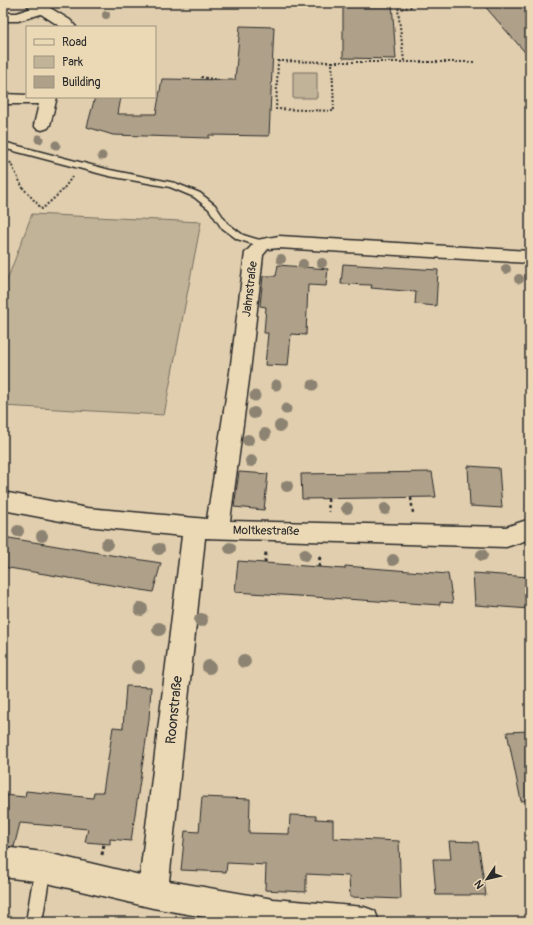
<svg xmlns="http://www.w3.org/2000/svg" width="533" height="925" font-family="Pangolin,sans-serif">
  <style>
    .green { fill: #c1b398; stroke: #766f62 }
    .building { fill: #aea089; stroke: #2b2b2b }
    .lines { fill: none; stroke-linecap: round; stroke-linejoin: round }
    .service-casing { stroke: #2b2b2b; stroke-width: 3 }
    .minor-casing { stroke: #2b2b2b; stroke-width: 3 }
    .path-far2 { stroke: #2b2b2b; stroke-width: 2; stroke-dasharray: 2 2; stroke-linecap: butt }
    .path-far1 { stroke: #2b2b2b; stroke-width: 2.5; stroke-dasharray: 3 3; stroke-linecap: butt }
    .path { stroke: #2b2b2b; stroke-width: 3; stroke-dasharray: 3.5 3.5; stroke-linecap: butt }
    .service { fill: #ebd9b6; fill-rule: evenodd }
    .minor { fill: #ebd9b6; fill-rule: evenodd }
    .tree { fill: #8d8372 }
    .labels { text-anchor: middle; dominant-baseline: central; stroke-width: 4; stroke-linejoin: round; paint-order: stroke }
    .street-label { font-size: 12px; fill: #2b2b2b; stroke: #ebd9b6 }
    .near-street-label { font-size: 14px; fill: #2b2b2b; stroke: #ebd9b6 }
  </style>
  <rect width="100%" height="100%" fill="#e0ceae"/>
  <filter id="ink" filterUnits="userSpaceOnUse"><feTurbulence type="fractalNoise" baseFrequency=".025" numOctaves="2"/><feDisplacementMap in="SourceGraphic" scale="8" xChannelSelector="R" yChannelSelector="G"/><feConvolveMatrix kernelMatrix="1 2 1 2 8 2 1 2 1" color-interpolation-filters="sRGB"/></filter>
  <g filter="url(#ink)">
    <path class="green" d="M174,3H318V6Z
      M293,72H317V98H293Z
      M32,214L201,222L164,415L3,406V291Z"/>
    <path class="building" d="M343,3H392L396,59L343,58Z
      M482,3H530V58Z
      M240,26L274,27L269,136L209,135V138L113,135L87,127L95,97H121L118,114H156L162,79L235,80Z
      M343,264L438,270L436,306L415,304L416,292L371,288L372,285L341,284Z
      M278,265L328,269L326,286L308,285L306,335L291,334L288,366L265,365L268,333H264L266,307L260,306L263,276H276Z
      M468,466L499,468L502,508L470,506Z
      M239,472L268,474L264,510L234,507Z
      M432,472L436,497L302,499L301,474Z
      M3,537L117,556L161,563L153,592L3,567Z
      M238,561L345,569V566L448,574L453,603L440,602V605L235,592Z
      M473,573L530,577V609L475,605Z
      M126,686L151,687L149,720L131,841L110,839V844L85,842L88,829L20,823L14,847L3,846V795L25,797L26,791L93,798L94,792H103L113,727L123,728Z
      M530,731V800L521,801L507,732Z
      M202,797L250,799L249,833L289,834L290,815L316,816V819L333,820V838L399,841L401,899L350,897L349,876L306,874V892L265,890L266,865L227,863L226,872L181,870L185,831L199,832Z
      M449,841L478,842L486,895H436L433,859H451Z"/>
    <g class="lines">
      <defs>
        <path id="service" d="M3,142L110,170L175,183L200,193L215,205L227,223L243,235L266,242L268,244L263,247L237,239L221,227L209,209L194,197L170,187L109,176L3,148Z
          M43,859L49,861L51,867L42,922H26L35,867L37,861Z"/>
        <path id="minor" d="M25,3H42L70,20L76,27H61L41,14L18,21H3V13H17L31,8Z
          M3,94L27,95V97H57L50,125L48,128L42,130L36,128L34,125L39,104H3Z
          M279,236L530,251V263L279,248L268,249L263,255L250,372L230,521L506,527L530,519V539L506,547L205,538L169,881L273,899L364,907L375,911L379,922H233L153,908L43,882L3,877V847L43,852L140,875L182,536L87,526L3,510V492L87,508L207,519L230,372L245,253L257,240Z"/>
      </defs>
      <use href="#service" class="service-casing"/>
      <use href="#minor" class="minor-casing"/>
      <path class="path-far2" d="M278,61L332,62L334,111L276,109Z
        M404,61L398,9L412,7
        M332,62H474
        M201,77L219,80
        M10,162L23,188L42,209L62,191L72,177"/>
      <path class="path-far1" d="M411,498L413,513
        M328,499L329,512"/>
      <path class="path" d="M265,563L266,552
        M319,567L320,554
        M102,855L104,844"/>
      <use href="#service" class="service"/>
      <use href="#minor" class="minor"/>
    </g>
    <g class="tree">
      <circle cx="106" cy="15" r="4"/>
      <circle cx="39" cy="139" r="4.5"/>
      <circle cx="56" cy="145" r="4.5"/>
      <circle cx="102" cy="156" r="4.5"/>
      <circle cx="281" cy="259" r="5"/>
      <circle cx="322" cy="263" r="5"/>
      <circle cx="303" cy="264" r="5"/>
      <circle cx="506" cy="269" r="5"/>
      <circle cx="519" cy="279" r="5"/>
      <circle cx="276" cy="385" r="5.5"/>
      <circle cx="313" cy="385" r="5.5"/>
      <circle cx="255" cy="396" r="5.5"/>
      <circle cx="286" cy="409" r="5.5"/>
      <circle cx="254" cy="413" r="6"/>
      <circle cx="280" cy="426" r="6"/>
      <circle cx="265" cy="434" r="6"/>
      <circle cx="248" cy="440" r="6"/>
      <circle cx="251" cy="461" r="6"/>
      <circle cx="287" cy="486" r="6"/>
      <circle cx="347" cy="508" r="6"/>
      <circle cx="385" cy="509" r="6"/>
      <circle cx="18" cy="531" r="6"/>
      <circle cx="42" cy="536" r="6"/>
      <circle cx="107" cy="544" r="6"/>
      <circle cx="230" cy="548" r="6"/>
      <circle cx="159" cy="549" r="6"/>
      <circle cx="305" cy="555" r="6"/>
      <circle cx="482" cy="555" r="6"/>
      <circle cx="393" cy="560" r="6"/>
      <circle cx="141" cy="609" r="7"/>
      <circle cx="201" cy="620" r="7"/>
      <circle cx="159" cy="629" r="7"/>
      <circle cx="244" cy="661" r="7"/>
      <circle cx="138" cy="667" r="7"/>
      <circle cx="209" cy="667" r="7"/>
    </g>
  </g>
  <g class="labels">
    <g class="street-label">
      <text transform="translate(250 289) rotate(-83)">Jahnstraße</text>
      <text transform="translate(266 531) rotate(1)">Moltkestraße</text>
    </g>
    <g class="near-street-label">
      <text transform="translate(174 710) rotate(-84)">Roonstraße</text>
    </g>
  </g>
  <rect width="533" height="925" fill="none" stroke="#ebd9b6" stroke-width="16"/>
  <rect x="8" y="8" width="517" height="909" fill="none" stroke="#2b2b2b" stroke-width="1.5" filter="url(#ink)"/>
  <rect x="26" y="26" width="130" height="72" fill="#ebd9b6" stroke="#9e937e"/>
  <rect x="34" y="39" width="20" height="6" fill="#ebd9b6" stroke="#9e937e"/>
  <text x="62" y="46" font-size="12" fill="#2b2b2b">Road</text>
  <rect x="34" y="56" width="20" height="12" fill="#c1b398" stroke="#9e937e"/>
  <text x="62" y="66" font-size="12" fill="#2b2b2b">Park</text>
  <rect x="34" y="76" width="20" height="12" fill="#aea089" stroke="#9e937e"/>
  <text x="62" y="86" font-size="12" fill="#2b2b2b">Building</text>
  <g transform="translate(487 879) rotate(235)" stroke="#ebd9b6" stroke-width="3" paint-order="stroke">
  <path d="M0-3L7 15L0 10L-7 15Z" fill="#2b2b2b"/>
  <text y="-6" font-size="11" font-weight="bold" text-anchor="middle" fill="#2b2b2b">N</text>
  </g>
</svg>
